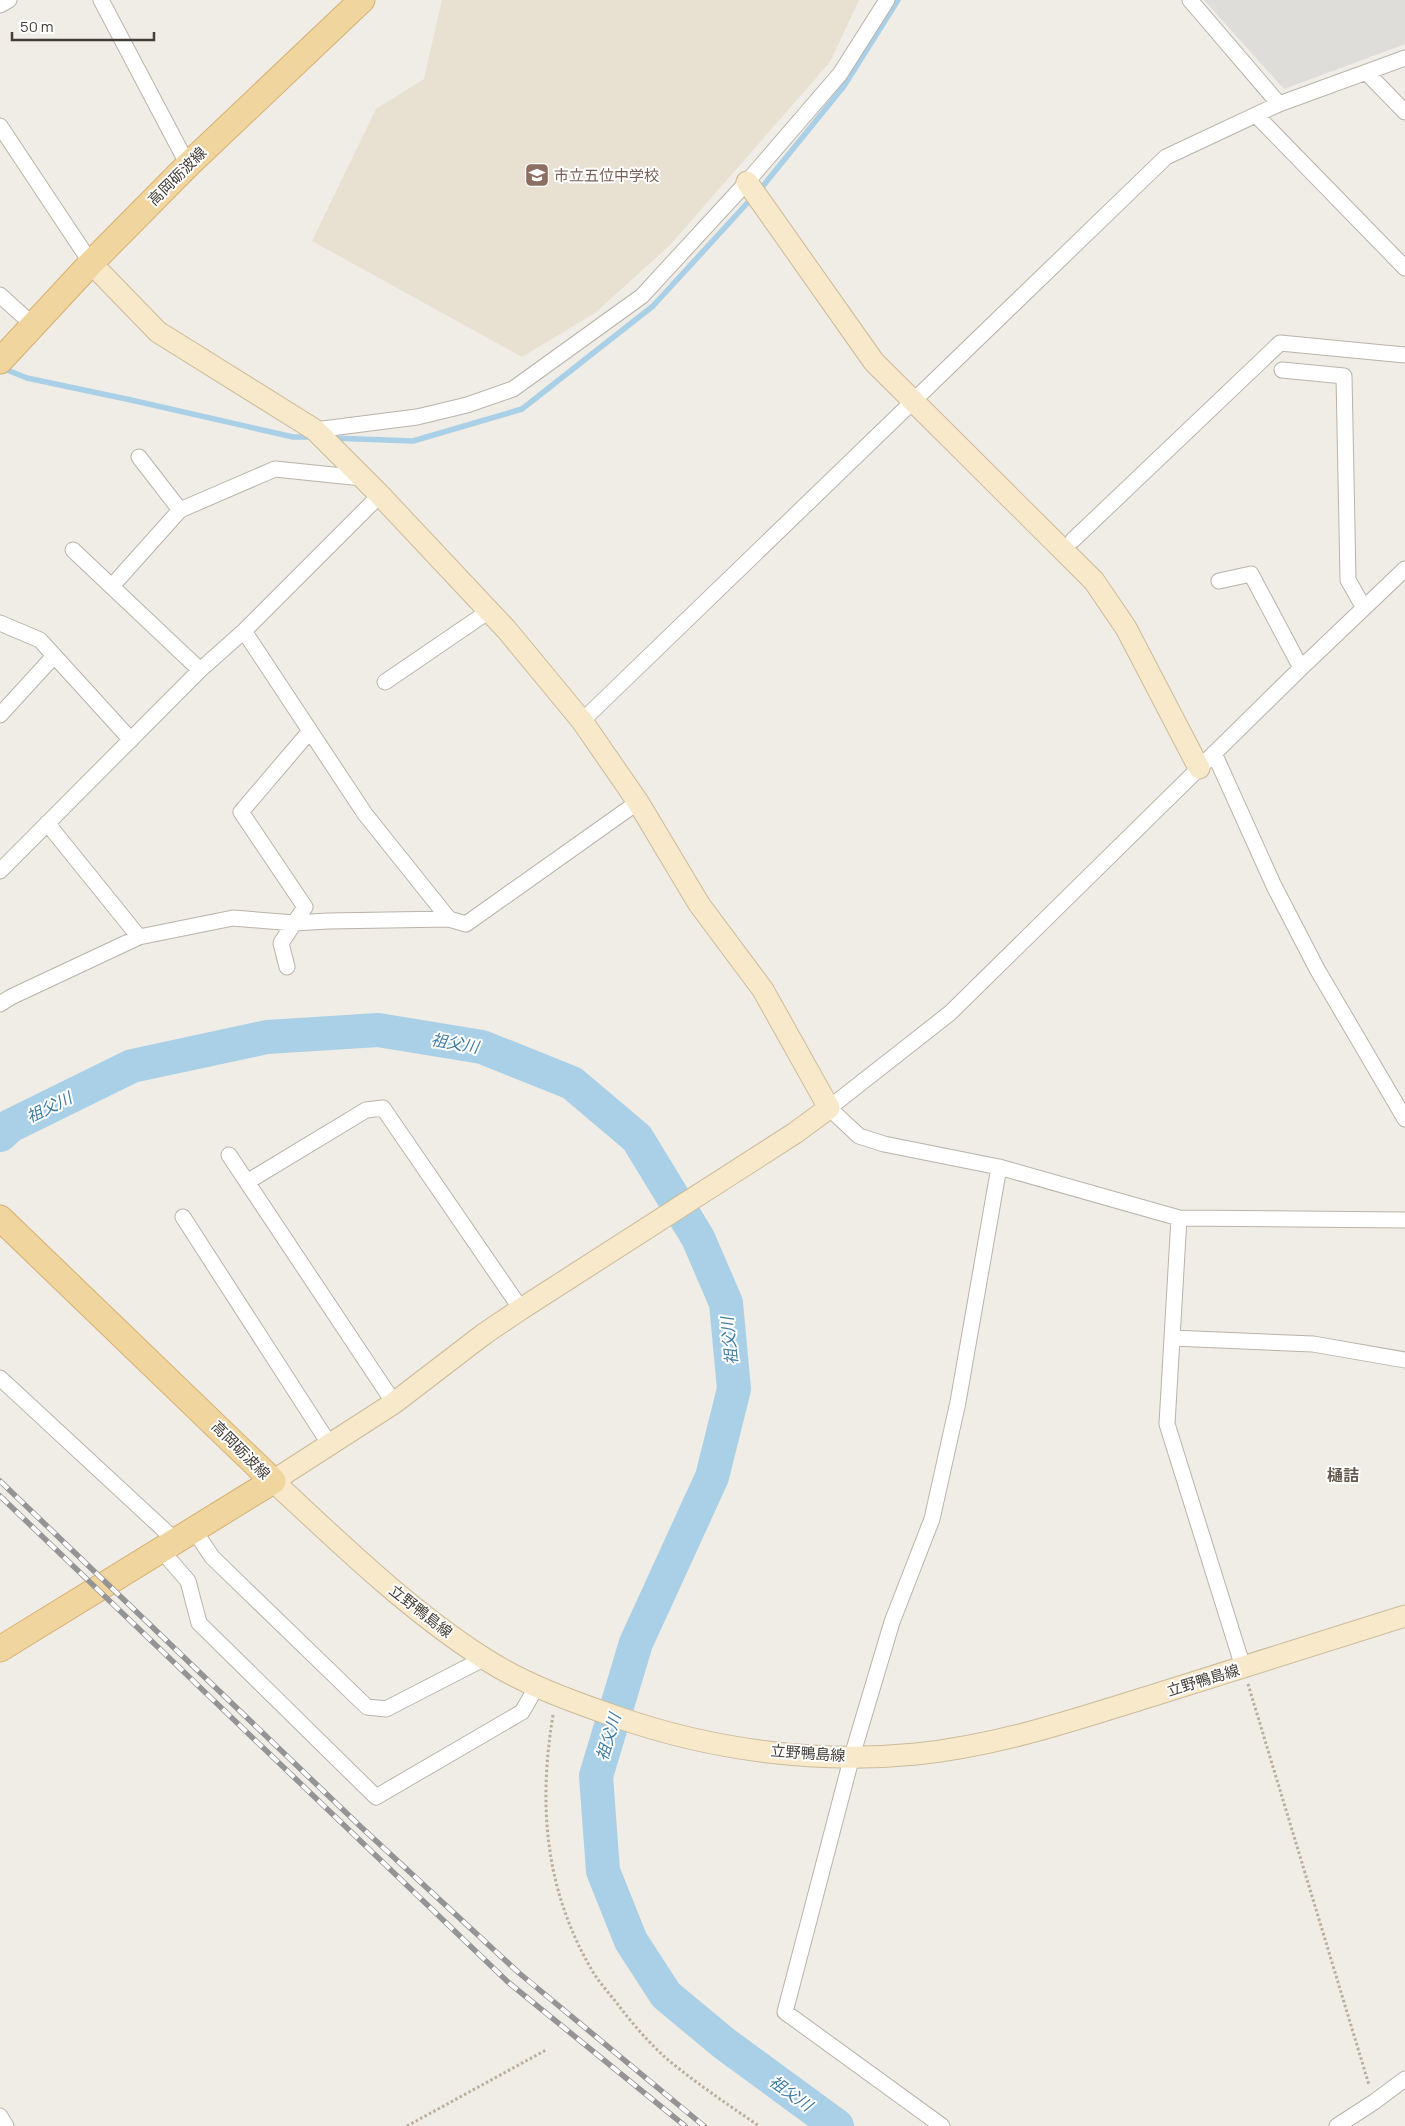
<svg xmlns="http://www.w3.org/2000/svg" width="1405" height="2126" font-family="Manrope,'Noto Sans JP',sans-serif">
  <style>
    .education { fill: #e8e0d1 }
    .parking { fill: #dfddda }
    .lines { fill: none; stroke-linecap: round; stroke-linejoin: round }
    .stream { stroke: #a9d0e6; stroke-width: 5.5 }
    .river { stroke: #a9d0e6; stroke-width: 34 }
    .street-casing { stroke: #bab3a9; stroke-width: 17 }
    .secondary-casing { stroke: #cbbb9a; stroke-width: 23 }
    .primary-casing { stroke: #d4b070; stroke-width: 27 }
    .path { stroke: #baae9c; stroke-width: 3; stroke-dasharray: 2.5 2.5; stroke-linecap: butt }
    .street { stroke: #fff; stroke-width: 15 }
    .secondary { stroke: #f7e9c9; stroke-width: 21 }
    .primary { stroke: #f1d59e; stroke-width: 25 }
    .rail-casing { stroke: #949494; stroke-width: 5.5 }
    .rail { stroke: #fff; stroke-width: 4; stroke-dasharray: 11; stroke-linecap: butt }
    .labels { text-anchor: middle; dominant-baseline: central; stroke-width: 4; stroke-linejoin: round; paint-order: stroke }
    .education-label { font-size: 15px; fill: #785e54; stroke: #fff; text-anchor: start }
    .street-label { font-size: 15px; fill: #423d36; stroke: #fff }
    .water-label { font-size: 16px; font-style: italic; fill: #3d7ba0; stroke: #fff }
    .neighbourhood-label { font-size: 16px; font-weight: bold; fill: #635a4e; stroke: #fff }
  </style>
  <rect width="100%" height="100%" fill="#f0ece6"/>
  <path class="education" d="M442,0H859L830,62L670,245L595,313L522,357L312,241L376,109L424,79Z"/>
  <path class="parking" d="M1204,0H1405V44L1284,89Z"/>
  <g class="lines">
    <path class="stream" d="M758,192L844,86L898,0
      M2,368L27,378L131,400L293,437H312
      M331,438L413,441L522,409L653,306L752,198"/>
    <path class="river" d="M0,1135L10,1126L132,1066L267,1037L378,1030L482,1047L572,1083L637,1138L698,1238L726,1303L734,1389L712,1477L636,1643L596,1776L603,1871L631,1941L666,1995L725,2044L837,2126"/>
    <defs>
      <path id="street" d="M101,0L188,165
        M1190,0L1279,104
        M0,5L9,0
        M1367,73L1405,112
        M1256,115L1405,268
        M0,126L91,263
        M0,295L33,325
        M1282,370L1344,376L1348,580L1364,608
        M315,430L417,417L467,405L513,389L642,296L747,182L840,74L887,0
        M139,457L180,510
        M1073,540L1280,343L1405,355
        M73,550L200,670
        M1405,569L1301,668L950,1013L829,1108L859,1136L884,1144L999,1167L1179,1218L1405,1220
        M1219,581L1251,574L1301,668
        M112,586L180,510L275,469L362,478
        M0,623L40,640L131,740
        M244,631L365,814L449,919
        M385,682L489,611
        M0,715L54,656
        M582,721L1166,157L1279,104L1405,58
        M1214,753L1274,886L1317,969L1405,1119
        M47,823L139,937L233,918L294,923L328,921L449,919L466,924L638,802
        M0,871L200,670L244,631L380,495
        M287,967L281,943L305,907L241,812L310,731
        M0,1004L11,997L139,937
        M229,1155L394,1403
        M247,1182L366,1110L383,1108L521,1309
        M183,1217L330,1445
        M1179,1218L1167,1424L1243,1667
        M1172,1338L1313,1344L1405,1360
        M0,1378L176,1541
        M194,1530L212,1557L367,1707L386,1709L485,1658
        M161,1550L188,1581L199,1623L376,1797L522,1712L537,1686
        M0,2116L6,2126
        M942,2126L785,2012L852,1756L892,1622L932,1519L958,1402L999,1167
        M1337,2126L1374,2102L1405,2079"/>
      <path id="secondary" d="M747,182L874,362L1094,581L1126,628L1199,768
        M91,263L158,332L315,430L380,495L506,629L582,721L638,802L699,904L763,990L829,1108L795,1133L521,1309L484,1334L394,1403L273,1481C340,1543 405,1607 482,1657C523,1684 571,1701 617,1717C712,1750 816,1764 916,1754C997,1746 1074,1720 1151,1696C1235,1669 1320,1643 1405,1616"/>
      <path id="primary" d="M0,361L91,263L188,165L362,0
        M0,1218L273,1481L0,1649"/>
    </defs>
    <use href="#street" class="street-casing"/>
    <use href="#secondary" class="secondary-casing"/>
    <use href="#primary" class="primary-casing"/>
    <path class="path" d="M1248,1684L1369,2085
      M553,1715C538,1806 545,1891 593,1972C599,1982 608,1992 616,2002C631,2022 648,2042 667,2059C696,2083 727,2104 759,2126
      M407,2126L546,2050"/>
    <use href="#street" class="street"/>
    <use href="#secondary" class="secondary"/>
    <use href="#primary" class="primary"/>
    <defs>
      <path id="rail" d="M0,1481L361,1827L519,1973L704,2126
        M0,1496L509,1983L685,2126"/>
    </defs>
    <use href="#rail" class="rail-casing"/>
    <use href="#rail" class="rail"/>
  </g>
  <defs>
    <symbol id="school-square" viewBox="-11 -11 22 22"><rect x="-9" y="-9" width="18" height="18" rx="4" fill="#8d6e63" stroke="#fff"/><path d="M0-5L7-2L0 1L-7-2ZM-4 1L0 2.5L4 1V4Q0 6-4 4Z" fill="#fff"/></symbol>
  </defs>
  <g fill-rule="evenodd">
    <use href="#school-square" x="523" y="161" width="28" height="28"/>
  </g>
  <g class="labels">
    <g class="education-label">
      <text x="554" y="175">市立五位中学校</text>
    </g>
    <g class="street-label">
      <text transform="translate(177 176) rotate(-45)">高岡砺波線</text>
      <text transform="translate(241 1450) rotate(45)">高岡砺波線</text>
      <text transform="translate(421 1611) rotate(38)">立野鴨島線</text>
      <text transform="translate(1203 1680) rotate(-17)">立野鴨島線</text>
      <text transform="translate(808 1753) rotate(4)">立野鴨島線</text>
    </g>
    <g class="water-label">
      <text transform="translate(455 1043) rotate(10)">祖父川</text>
      <text transform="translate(49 1107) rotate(-26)">祖父川</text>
      <text transform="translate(729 1341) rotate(-96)">祖父川</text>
      <text transform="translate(608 1737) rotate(-73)">祖父川</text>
      <text transform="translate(791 2093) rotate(36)">祖父川</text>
    </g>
    <g class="neighbourhood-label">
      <text x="1343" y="1475">樋詰</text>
    </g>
  </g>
  <path d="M12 32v8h142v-8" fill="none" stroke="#423d36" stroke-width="2.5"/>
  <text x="20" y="32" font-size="15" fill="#423d36" stroke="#ffffff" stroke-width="4" paint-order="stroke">50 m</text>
</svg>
